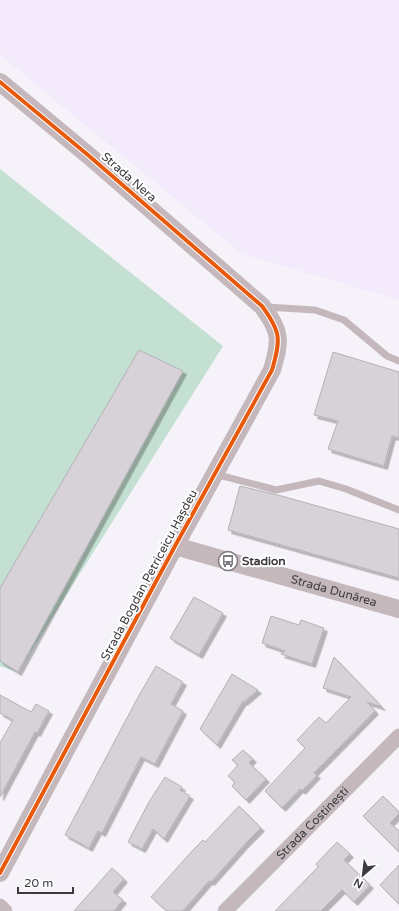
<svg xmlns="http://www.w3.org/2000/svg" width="399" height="911" font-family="'Varela Round',sans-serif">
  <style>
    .built { fill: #f3eafb }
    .green { fill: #c4e0d2 }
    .building { fill: #d6d2d8; stroke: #b3b1b6; filter: url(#shadow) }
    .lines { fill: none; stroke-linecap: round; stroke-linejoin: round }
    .service { stroke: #c4b8bc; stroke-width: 7 }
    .minor { stroke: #c4b8bc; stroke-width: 15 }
    .tertiary { stroke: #c4b8bc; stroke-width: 18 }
    .cycleway-casing { stroke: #fff; stroke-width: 6 }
    .cycleway { stroke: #e8590c; stroke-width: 4 }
    .labels { text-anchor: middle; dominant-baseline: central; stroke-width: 4; stroke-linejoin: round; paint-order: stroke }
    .street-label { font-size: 12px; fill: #3c393f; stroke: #fff }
    .poi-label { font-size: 12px; font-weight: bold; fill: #3c393f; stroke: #fff; text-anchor: start }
  </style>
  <defs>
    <filter id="shadow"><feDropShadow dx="3.5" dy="3.5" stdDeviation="0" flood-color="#0004"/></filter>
  </defs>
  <rect width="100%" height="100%" fill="#f6f2fa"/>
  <path class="built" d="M0,0H399V300L242,254L0,55Z"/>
  <path class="green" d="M0,169L223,346L18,672L0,666Z"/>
  <path class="building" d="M139,350L183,371L18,672L0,661V588Z
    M333,352L399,372V438L392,436L384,466L328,449L338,421L314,415Z
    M240,486L278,495L399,529V578L228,530Z
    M194,597L223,613L199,655L170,638Z
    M271,616L299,625L301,620L324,628L312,664L281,654L285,651L262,643Z
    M334,657L382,707L367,702L375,711L314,773L317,775L302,791L300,789L282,808L265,791L305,748L297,740L319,717L326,723L351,697L323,688Z
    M156,666L183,682L171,704L183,711L155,764L141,757L102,833L98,831L89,848L65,835L137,699Z
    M232,674L258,690L244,702L243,701L217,745L200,729Z
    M0,695L31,712L36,704L49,711L37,733L35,732L0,797V743L13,720L0,713Z
    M243,750L253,759L249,763L266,779L246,800L232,786L235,782L228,776L238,765L232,760Z
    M165,777L182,787L180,790L190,796L164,839L153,829L142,849L128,842L149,802Z
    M383,796L399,812V814L390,823L399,831V852L363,816Z
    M239,806L261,828L245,844L211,882L209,881L183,911H167L151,897L193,850L203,840L205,842Z
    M337,842L350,854L344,860L370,885L354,902L342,890L321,911H275L318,867L316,864Z
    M399,865V904L380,885Z
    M112,868L124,879L113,892L123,900L114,911H74Z"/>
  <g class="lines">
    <path class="service" d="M266,307L315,310L344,320L387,356L399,361
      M215,474L276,490L319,481L346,489L399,510"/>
    <g class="minor">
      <path d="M0,906L5,911"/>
      <path id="s1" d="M225,911L399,736"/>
    </g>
    <g class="tertiary">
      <path d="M0,82L88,155L262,306C281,332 281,339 272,370L175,546L0,873"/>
      <path id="s2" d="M175,546L399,609"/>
    </g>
    <defs>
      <path id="cycleway" d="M0,82L88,155L262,306C281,332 281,339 272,370L175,546L0,873"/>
    </defs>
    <use href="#cycleway" class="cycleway-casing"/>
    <use href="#cycleway" class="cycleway"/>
  </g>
  <defs>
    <symbol id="bus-ring" viewBox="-11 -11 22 22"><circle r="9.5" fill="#fff" stroke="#7d7a80" stroke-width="1.5"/><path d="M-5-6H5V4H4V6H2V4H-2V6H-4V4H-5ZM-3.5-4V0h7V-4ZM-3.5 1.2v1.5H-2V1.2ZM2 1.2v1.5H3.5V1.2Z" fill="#7d7a80"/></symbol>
  </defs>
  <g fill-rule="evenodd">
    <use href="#bus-ring" x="217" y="550" width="22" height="22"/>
  </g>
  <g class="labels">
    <g class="street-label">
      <text transform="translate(129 177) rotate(41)">Strada Nera</text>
      <text transform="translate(149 575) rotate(-62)">Strada Bogdan Petriceicu Hașdeu</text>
      <text stroke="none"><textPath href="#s2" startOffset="165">Strada Dunărea</textPath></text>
      <text stroke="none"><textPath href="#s1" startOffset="124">Strada Costinești</textPath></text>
    </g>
    <g class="poi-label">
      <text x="242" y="561">Stadion</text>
    </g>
  </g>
  <g transform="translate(363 875) rotate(208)" stroke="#ffffff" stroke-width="3" paint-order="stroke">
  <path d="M0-3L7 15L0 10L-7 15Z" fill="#3c393f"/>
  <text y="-6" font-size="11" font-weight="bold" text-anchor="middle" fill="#3c393f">N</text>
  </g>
  <path d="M18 887v6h55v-6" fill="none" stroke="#3c393f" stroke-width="2"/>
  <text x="24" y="887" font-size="12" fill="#3c393f" stroke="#ffffff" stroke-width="3" paint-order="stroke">20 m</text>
</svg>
